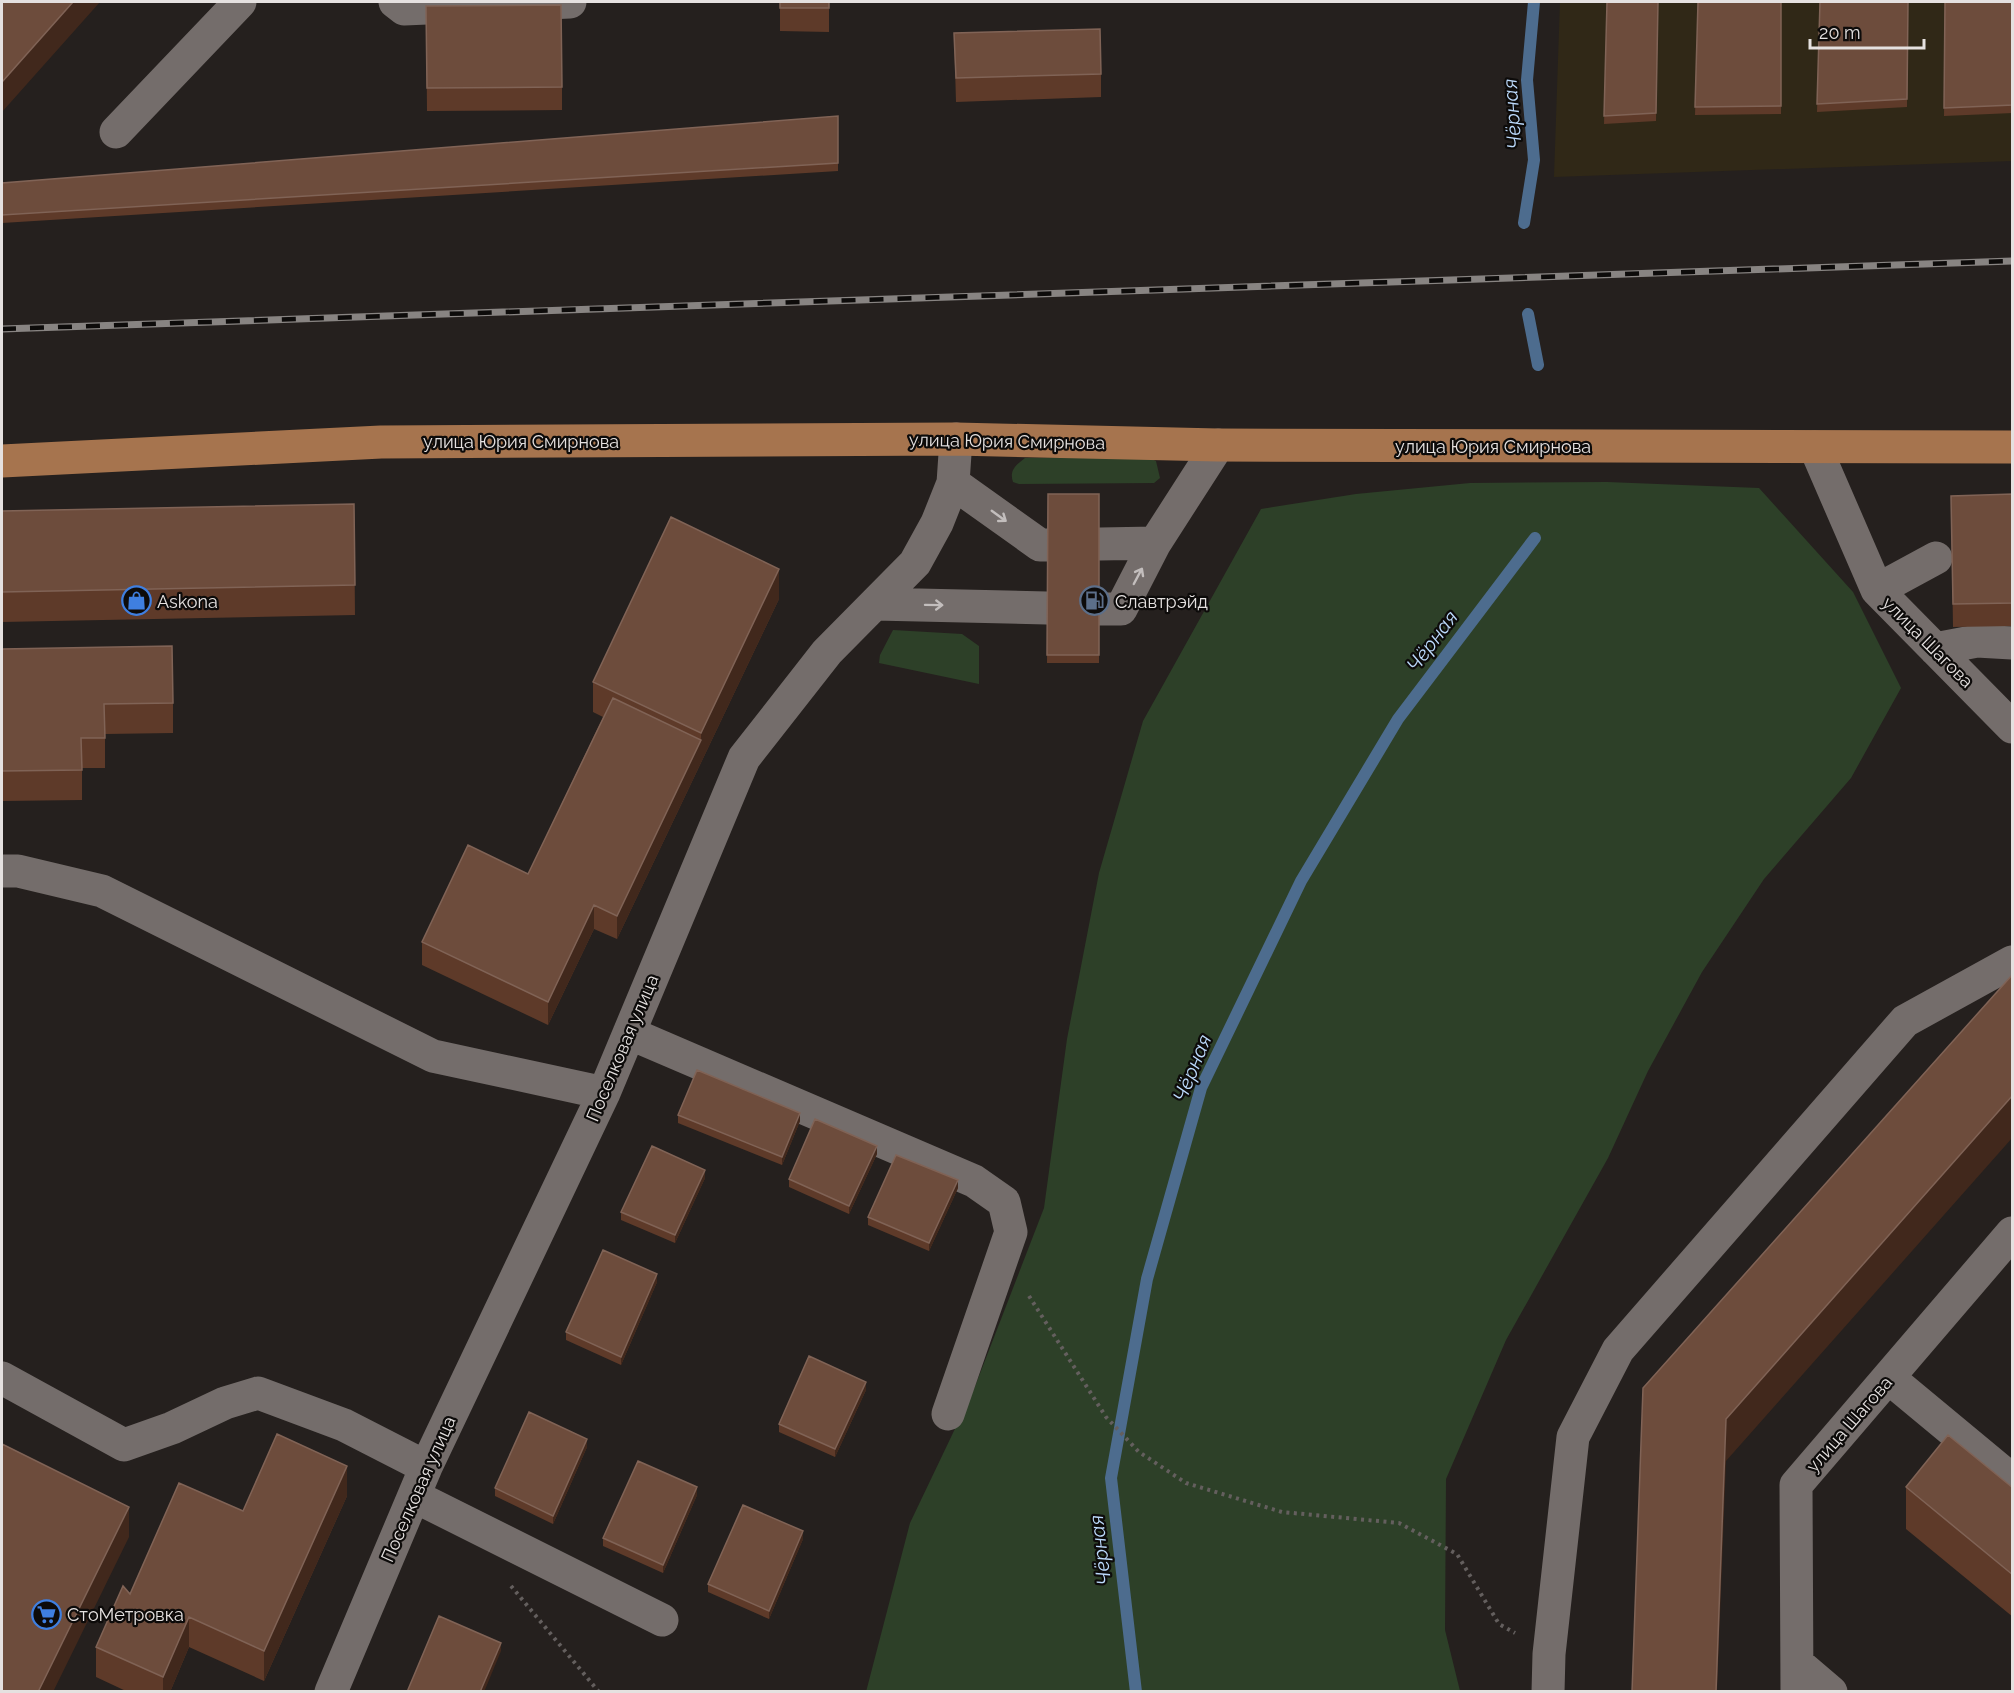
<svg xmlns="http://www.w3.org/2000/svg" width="2014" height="1693" font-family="Raleway,sans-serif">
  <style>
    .industrial { fill: #302817 }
    .green { fill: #2d4028 }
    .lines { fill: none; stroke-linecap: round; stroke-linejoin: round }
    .stream { stroke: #4d6c8e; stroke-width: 12 }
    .path { stroke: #645f5e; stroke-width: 4; stroke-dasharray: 3 4.5; stroke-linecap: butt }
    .minor { stroke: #746d6b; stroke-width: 33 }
    .major { stroke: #a6744e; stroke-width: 33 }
    .rail-casing { stroke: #888482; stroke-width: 7 }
    .rail { stroke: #0d0b0a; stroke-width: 4.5; stroke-dasharray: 14; stroke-linecap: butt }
    .wall { fill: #5e3a29 }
    .shaded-wall { fill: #41281c }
    .building { fill: #6d4c3c; stroke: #806356; stroke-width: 1.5 }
    .oneway { stroke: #c3bebd }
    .labels { text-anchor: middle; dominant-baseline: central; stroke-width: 4.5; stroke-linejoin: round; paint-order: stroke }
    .street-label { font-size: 18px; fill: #e5e1e0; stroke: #0d0b0a }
    .poi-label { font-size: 18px; fill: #e5e1e0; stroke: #0d0b0a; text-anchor: start }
    .water-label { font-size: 20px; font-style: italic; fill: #bcdafc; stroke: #0d0b0a }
  </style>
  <rect width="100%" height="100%" fill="#25201e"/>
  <path class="industrial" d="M1560,2H2012V161L1554,177Z"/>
  <path class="green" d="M1144,456L1156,461L1160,478L1154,483L1019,484L1013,482C1009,470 1016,465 1025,458Z
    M1607,482L1759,488L1853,592L1901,688L1851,778L1764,879L1702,972L1648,1071L1608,1158L1506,1340L1446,1479L1445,1630L1460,1691L866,1692L910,1523L974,1389L1044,1208L1067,1039L1099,873L1143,721L1261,509L1356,494L1470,483Z
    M893,630L962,634L979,646V684L879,663L880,655Z"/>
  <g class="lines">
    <path class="stream" d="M1524,223L1534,160L1527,80L1534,2
      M1528,314L1538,365
      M1136,1692L1111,1478L1147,1279L1201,1088L1301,881L1398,719L1535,538"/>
    <path class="path" d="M1029,1296L1106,1417L1139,1452L1186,1483L1282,1512L1399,1523L1457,1554L1499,1624L1515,1633
      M511,1586L599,1692"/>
    <path class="minor" d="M395,2L404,9L570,2
      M116,132L240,2
      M1815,447L1877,590L2012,727
      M953,483L1040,545H1047
      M1100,544L1155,543
      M1877,590L1936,558
      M875,604L1047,608
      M1100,609H1121L1155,543L1218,445
      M1935,649L1977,641L2012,643
      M2,871H18L102,891L433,1056L604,1093
      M629,1033L974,1181L1004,1202L1011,1232L948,1414
      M2,1378L124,1445L172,1428L225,1403L258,1393L344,1425L426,1467
      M1889,1378L2012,1480
      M414,1496L662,1620
      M1797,1663L1831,1692
      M331,1692L426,1467L604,1093L744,758L827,652L915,563L937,523L953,483L956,439
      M1548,1692L1549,1654L1573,1437L1618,1350L1905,1021L2012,962
      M1797,1692L1796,1485L2012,1233"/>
    <path class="major" d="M2,461L381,442L956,439L1218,445L2012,447"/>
    <defs>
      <path id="rail" d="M2,329L2012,261"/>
    </defs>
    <use href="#rail" class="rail-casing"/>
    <use href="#rail" class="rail"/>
  </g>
  <path class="wall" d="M780,2H829V32L780,31Z
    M1607,2H1658L1656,121L1604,124Z
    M1698,2H1781V114L1695,115Z
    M1820,2H1908L1907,107L1817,112Z
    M1945,2H2013V113L1944,116Z
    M426,6L562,87V110L427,111Z
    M954,33L1101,74V97L956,102Z
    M838,116V171L2,223V183Z
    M1048,494H1099V663H1047Z
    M2013,494V626L1953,627L1951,496Z
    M354,504L355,615L2,622V511Z
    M779,599L617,939L594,929L548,1025L422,965V942L528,874L603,717L593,712V682Z
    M2,649L173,703V733L105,734V768H82V800L2,801Z
    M678,1115L800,1121L782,1165L678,1123Z
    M877,1154L849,1214L789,1187V1179Z
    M705,1178L675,1243L621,1220V1212Z
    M958,1188L929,1251L868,1225V1217Z
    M657,1282L621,1365L566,1340V1332Z
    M866,1390L835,1457L779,1432V1424Z
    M587,1447L553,1524L495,1496V1488Z
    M1906,1487L2013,1488V1617L1906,1529Z
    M697,1495L663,1573L603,1546V1538Z
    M347,1496L264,1681L189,1647L170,1692H128L96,1677V1647L130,1594L243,1511Z
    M803,1539L769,1619L708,1592V1584Z"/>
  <path class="shaded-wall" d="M73,2H100L2,112V82Z
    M779,569V599L617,939V916L701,740V733Z
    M594,905V929L548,1025V1002Z
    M2013,1095V1137L1726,1461L1717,1692H1716L1726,1419Z
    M800,1113V1121L782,1165V1157Z
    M877,1146V1154L849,1214V1206Z
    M705,1170V1178L675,1243V1235Z
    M958,1180V1188L929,1251V1243Z
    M657,1274V1282L621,1365V1357Z
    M866,1382V1390L835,1457V1449Z
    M587,1439V1447L553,1524V1516Z
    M347,1466V1496L264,1681V1651Z
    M697,1487V1495L663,1573V1565Z
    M129,1507V1537L53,1692H38Z
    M803,1531V1539L769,1619V1611Z
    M189,1617V1647L170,1692H163V1677Z
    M501,1643V1651L484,1692H480Z"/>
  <path class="building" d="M2,2H73L2,82Z
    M780,2H829V8H780Z
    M1607,2H1658L1656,113L1604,116Z
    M1698,2H1781V106L1695,107Z
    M1820,2H1908L1907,99L1817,104Z
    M1945,2H2013V105L1944,108Z
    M561,5L562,87L427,88L426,6Z
    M1100,29L1101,74L956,78L954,33Z
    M838,116V163L2,215V183Z
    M1048,494H1099V655H1047Z
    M2013,494V603L1953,604L1951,496Z
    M354,504L355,585L2,592V511Z
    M671,517L779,569L701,733L593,682Z
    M172,646L173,703L104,704L105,738H81L82,770L2,771V649Z
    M613,698L701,740L617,916L594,905L548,1002L422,942L468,845L528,874Z
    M2013,974V1095L1726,1419L1716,1692H1632L1643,1388Z
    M697,1070L800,1113L782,1157L678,1115Z
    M815,1119L877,1146L849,1206L789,1179Z
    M652,1146L705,1170L675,1235L621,1212Z
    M896,1155L958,1180L929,1243L868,1217Z
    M603,1250L657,1274L621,1357L566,1332Z
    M809,1356L866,1382L835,1449L779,1424Z
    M529,1412L587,1439L553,1516L495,1488Z
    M277,1434L347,1466L264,1651L189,1617L163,1677L96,1647L123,1586L130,1594L179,1483L243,1511Z
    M1948,1435L2013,1488V1575L1906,1487Z
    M2,1444L129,1507L38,1692H2Z
    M638,1461L697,1487L663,1565L603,1538Z
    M743,1505L803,1531L769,1611L708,1584Z
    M439,1616L501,1643L480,1692H407Z"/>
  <defs><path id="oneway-shaft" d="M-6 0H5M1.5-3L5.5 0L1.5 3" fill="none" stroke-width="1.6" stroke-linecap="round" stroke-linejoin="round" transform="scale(1.5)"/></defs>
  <g class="oneway">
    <use href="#oneway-shaft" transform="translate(999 516) rotate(36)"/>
    <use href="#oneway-shaft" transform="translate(1138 576) rotate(-62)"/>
    <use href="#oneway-shaft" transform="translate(934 605) rotate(1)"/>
  </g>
  <defs>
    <symbol id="shop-ring" viewBox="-11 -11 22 22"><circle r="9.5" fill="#0d0b0a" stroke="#3f7fe0" stroke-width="1.5"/><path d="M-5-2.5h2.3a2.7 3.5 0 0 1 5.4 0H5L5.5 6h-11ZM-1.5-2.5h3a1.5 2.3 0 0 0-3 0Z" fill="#3f7fe0"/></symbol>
    <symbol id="fuel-ring" viewBox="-11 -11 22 22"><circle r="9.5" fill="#0d0b0a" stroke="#5c6f8a" stroke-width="1.5"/><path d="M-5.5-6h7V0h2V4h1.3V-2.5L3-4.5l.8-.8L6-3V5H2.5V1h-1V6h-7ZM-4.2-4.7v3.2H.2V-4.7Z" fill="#5c6f8a"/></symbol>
    <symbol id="supermarket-ring" viewBox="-11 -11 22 22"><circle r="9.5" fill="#0d0b0a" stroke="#3f7fe0" stroke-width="1.5"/><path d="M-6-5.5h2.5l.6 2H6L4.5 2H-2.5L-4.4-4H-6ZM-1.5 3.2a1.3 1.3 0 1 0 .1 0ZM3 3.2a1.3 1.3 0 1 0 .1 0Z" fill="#3f7fe0"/></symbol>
  </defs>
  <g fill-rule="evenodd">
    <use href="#shop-ring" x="120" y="584" width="33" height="33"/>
    <use href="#fuel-ring" x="1078" y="584" width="33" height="33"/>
    <use href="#supermarket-ring" x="30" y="1598" width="33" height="33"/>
  </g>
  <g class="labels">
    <g class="street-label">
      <text x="521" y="441">улица Юрия Смирнова</text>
      <text transform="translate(1007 441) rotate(1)">улица Юрия Смирнова</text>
      <text x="1493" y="446">улица Юрия Смирнова</text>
      <text transform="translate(1928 642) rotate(45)">улица Шагова</text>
      <text transform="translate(622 1048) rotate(-67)">Поселковая улица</text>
      <text transform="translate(1849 1424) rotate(-49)">улица Шагова</text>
      <text transform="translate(418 1489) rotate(-66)">Поселковая улица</text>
    </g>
    <g class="poi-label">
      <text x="157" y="601">Askona</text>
      <text x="1115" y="601">Славтрэйд</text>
      <text x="67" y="1614">СтоМетровка</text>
    </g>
    <g class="water-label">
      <text transform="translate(1512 114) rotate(-94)">Чёрная</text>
      <text transform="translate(1432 641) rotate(-53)">Чёрная</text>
      <text transform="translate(1192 1068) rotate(-68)">Чёрная</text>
      <text transform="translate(1100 1550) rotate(-97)">Чёрная</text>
    </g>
  </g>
  <rect width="2014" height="1693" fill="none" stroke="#e5e1e0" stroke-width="6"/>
  <path d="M1810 39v9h114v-9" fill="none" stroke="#e5e1e0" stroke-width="3"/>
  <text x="1819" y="39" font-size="18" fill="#e5e1e0" stroke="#0d0b0a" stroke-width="4.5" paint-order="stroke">20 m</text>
</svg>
